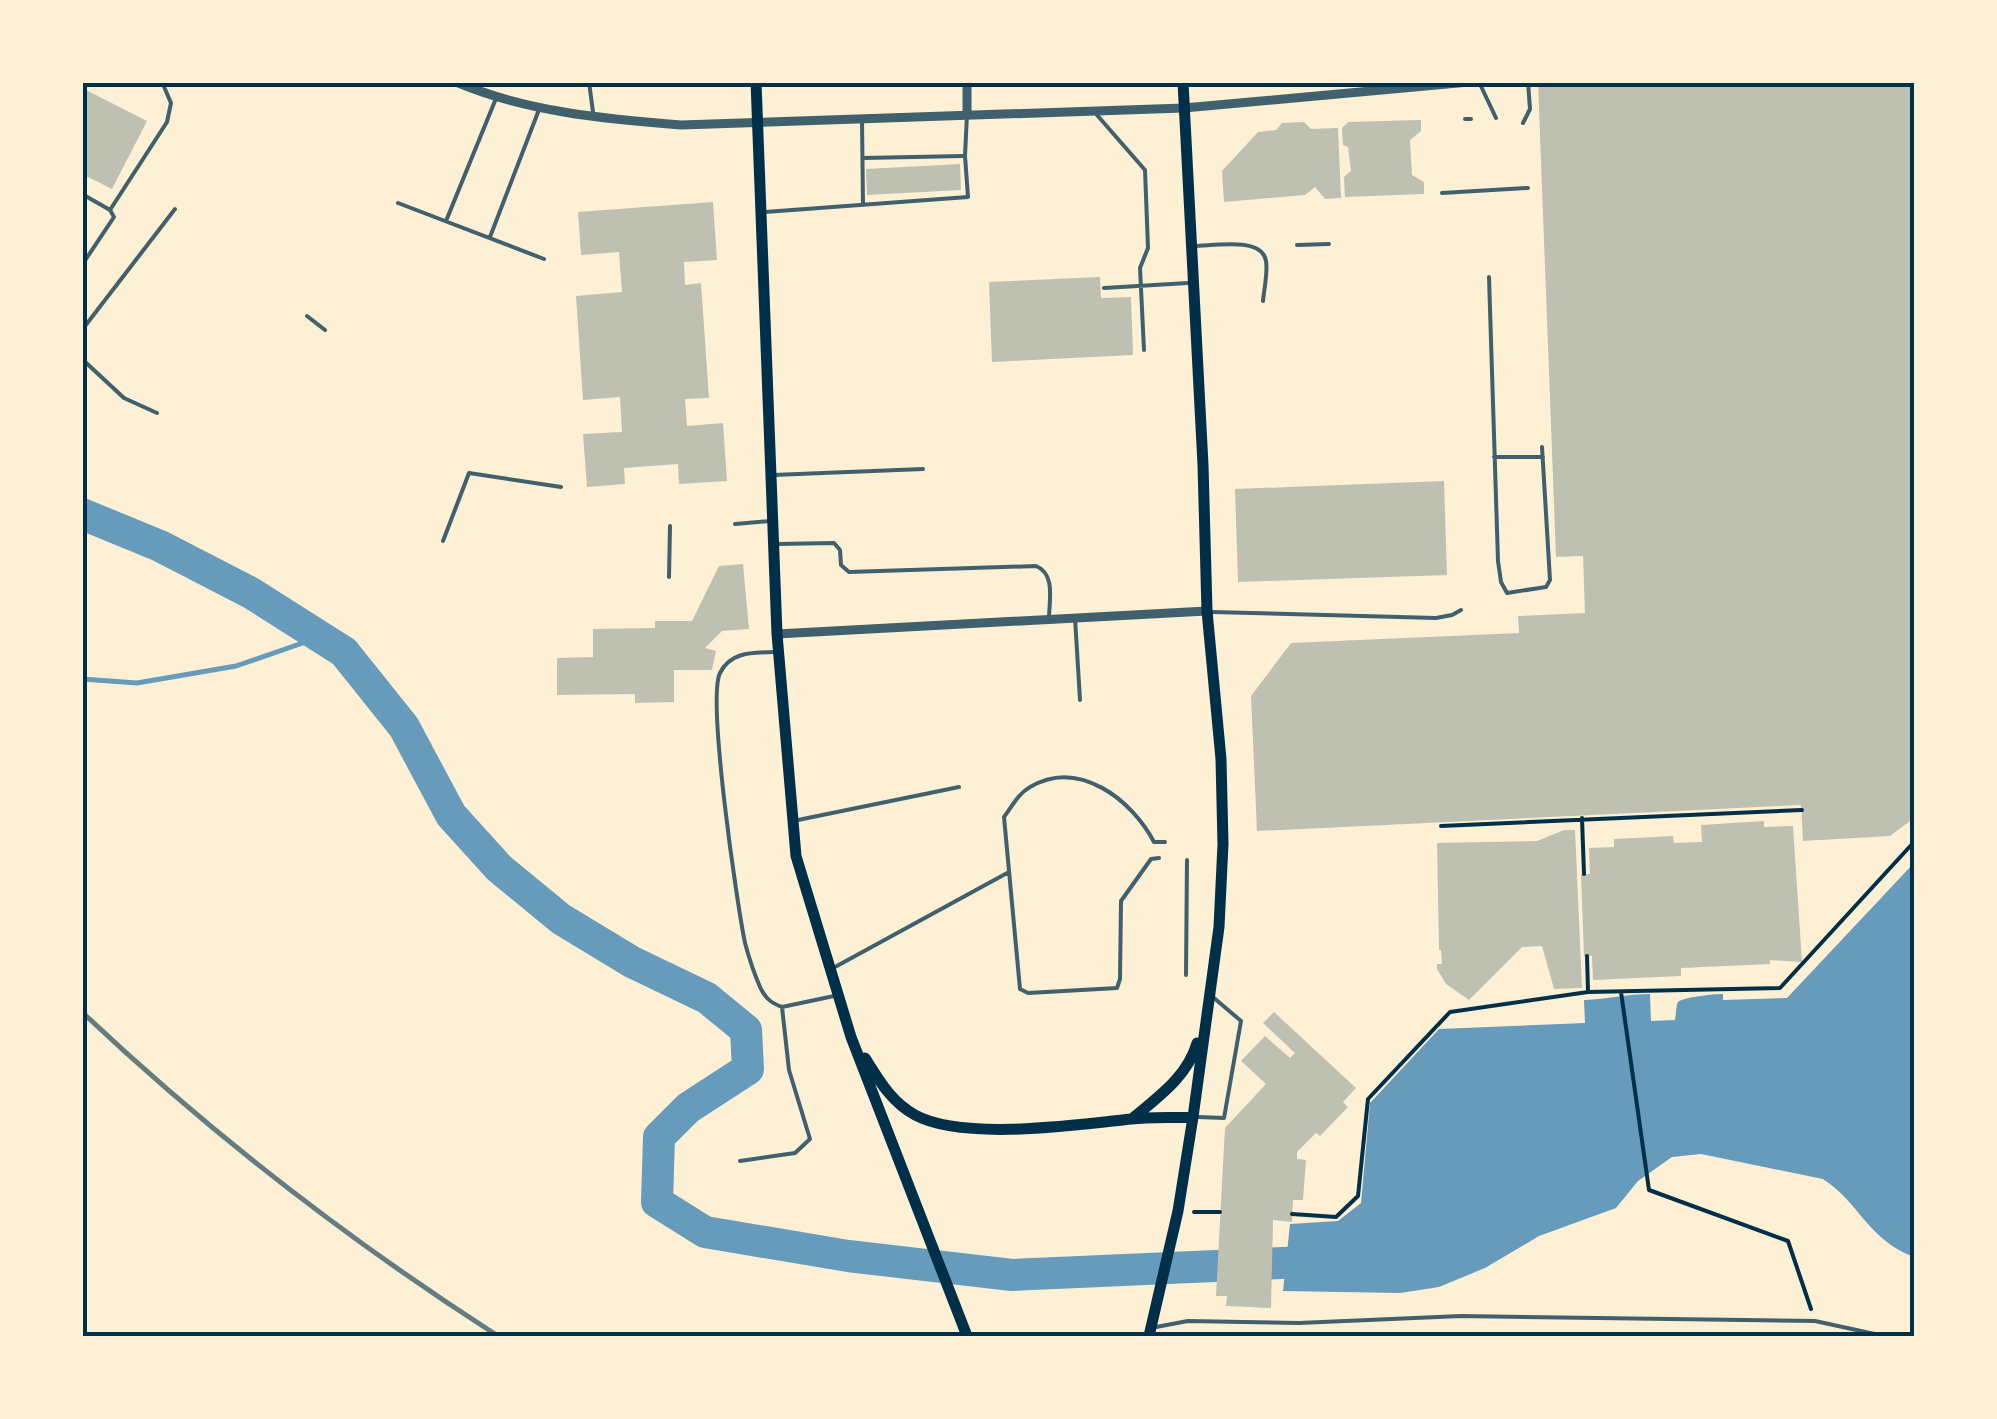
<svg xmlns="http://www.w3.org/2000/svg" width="1997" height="1419" font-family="'Source Sans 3',sans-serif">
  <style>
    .water { fill: #669bbc }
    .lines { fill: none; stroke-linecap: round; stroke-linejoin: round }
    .stream { stroke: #669bbc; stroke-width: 5 }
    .river { stroke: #669bbc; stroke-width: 32 }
    .building { fill: #bec0b2 }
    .path { stroke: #003049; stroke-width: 4 }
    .service { stroke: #3f606c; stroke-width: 4 }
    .minor { stroke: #3f606c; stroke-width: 9 }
    .secondary { stroke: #003049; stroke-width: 11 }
    .rail { stroke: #657d81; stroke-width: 5 }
    .neatline { fill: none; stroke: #003049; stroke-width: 4 }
  </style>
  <rect width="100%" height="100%" fill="#fdf0d5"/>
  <path class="water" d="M1914,863V1257C1867,1239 1860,1203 1823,1179L1701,1154L1672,1157L1638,1181L1616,1208L1539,1236L1485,1268L1439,1287L1400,1293L1283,1291L1290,1224L1338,1221L1361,1203L1370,1103L1439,1029L1585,1023L1584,1000C1608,999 1627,994 1650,994L1651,1021L1675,1020C1676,1016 1676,1005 1678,1002C1683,997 1714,994 1723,994V1000L1787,998Z"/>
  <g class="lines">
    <path class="stream" d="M82,679L137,683L236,666L320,637"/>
    <path class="river" d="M82,514L160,546L251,593L344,652L404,727L451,815L499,868L561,919L632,962L707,998L746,1030L748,1069L688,1108L659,1137L657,1202L705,1232L848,1256L1012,1275L1329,1261"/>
  </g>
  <path class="building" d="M1538,82H1914V818L1890,836L1803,841L1801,805L1257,831L1251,696L1291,643L1519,633L1518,616L1585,613L1583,556L1556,557Z
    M82,88L147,121L112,189L82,174Z
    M1421,120V131L1410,140L1412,175L1424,182V194L1345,197L1344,177L1351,171L1348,147L1343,145L1342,128L1348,122Z
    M1304,122L1311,129L1338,128L1341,198L1325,199L1315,187L1305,195L1224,202L1222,171L1258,132L1276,130L1282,123Z
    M960,164L961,190L867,195L866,169Z
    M713,202L717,260L684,262L685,285L701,283L709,398L685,399L687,426L723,423L727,481L679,484L678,464L624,468L625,484L587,487L583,434L622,432L620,397L583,400L576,296L622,292L619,252L581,255L578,212Z
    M1100,277L1101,298L1131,297L1133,355L992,362L989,282Z
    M1444,481L1447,575L1238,582L1235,489Z
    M743,564L749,629L722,631L705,648L716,651L712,670H674V702L635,703V694L557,695V658L593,657V629L655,628V621H692L719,566Z
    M1764,821V827L1793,826L1802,962L1770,960V964L1681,968V976L1593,980L1592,956H1584L1581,874H1590L1589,848L1614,847V839L1673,836L1674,843L1702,842L1701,825Z
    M1564,830H1575L1582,988L1554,989L1542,946L1522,947L1469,1000L1446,984L1437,969V964H1442L1441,950H1439L1437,843L1537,841Z
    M1274,1012L1356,1088L1343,1102L1348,1107L1320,1136L1316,1133L1297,1152V1159L1306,1160L1303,1200H1293L1292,1222L1273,1220L1271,1308L1226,1306L1227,1296H1216L1225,1128L1266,1084L1241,1061L1265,1036L1290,1058L1295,1053L1263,1023Z"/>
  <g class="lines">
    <path class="path" d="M1582,818L1584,874
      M1441,826L1802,810
      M1587,956L1588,991
      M1621,992L1649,1190L1788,1241L1811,1309
      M1194,1212H1220
      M1292,1214L1336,1217L1358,1196L1368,1099L1450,1012L1588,992L1780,988L1914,842"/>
    <path class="service" d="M589,82L593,112
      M1479,82L1496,118
      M1097,115L1145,170L1148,248L1140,268L1144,350
      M1465,119H1471
      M862,120L863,205
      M1523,123L1530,109L1528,82
      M863,158L963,156
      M1442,193L1528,188
      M82,194L110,210L114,217L82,265
      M398,203L544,259
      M110,210L167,122L171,103L162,82
      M765,212L968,197L965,156L967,114
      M446,221L497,96
      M490,237L540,107
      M1297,245L1329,244
      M1194,246C1212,246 1262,236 1266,261C1268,273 1264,289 1263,301
      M1489,277L1498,561L1501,582L1507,593L1546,587L1550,580L1542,447
      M1104,288L1188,283
      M307,316L325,330
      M82,330L175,209
      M82,359L124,398L157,413
      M1494,457H1543
      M773,475L923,469
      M735,524L771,521
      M443,541L469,473L561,487
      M777,544L834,543L840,550L841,565L849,572L1036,566C1056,574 1049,601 1049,619
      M669,577L670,526
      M1212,612L1436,618L1452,615L1461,610
      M1075,618L1080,700
      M774,652C753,653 731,651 720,673C707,700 737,904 745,943C749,958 754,973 760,987C765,998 771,1003 782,1007L834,996
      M798,820L959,787
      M1159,858L1151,859L1121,901L1120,979L1117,988L1028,993L1020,989L1004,817C1012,806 1019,793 1030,787C1079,758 1132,800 1154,842H1165
      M835,967L1009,872
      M1186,975L1187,860
      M1198,1117L1224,1118L1241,1021L1214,998
      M740,1161L795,1153L810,1139L789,1070L782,1007
      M1156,1327L1188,1321L1299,1323L1461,1316L1815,1321L1884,1336"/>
    <path class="minor" d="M456,82C527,112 605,119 681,125L1184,108L1469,82
      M967,82V114
      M777,634L1207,611"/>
    <path class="secondary" d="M756,82L777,634L796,856L851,1037L967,1336
      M865,1058C879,1080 891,1102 915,1115C963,1141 1076,1125 1131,1119C1151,1117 1173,1118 1193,1117
      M1133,1118C1158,1097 1188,1076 1197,1043
      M1149,1336L1178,1211L1193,1117L1219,927L1223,844L1221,759L1207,611L1203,465L1183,82"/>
    <path class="rail" d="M82,1012C210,1133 350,1241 498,1336"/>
  </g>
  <rect width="1997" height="1419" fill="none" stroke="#fdf0d5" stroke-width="170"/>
  <rect x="85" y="85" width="1827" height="1249" class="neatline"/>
</svg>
